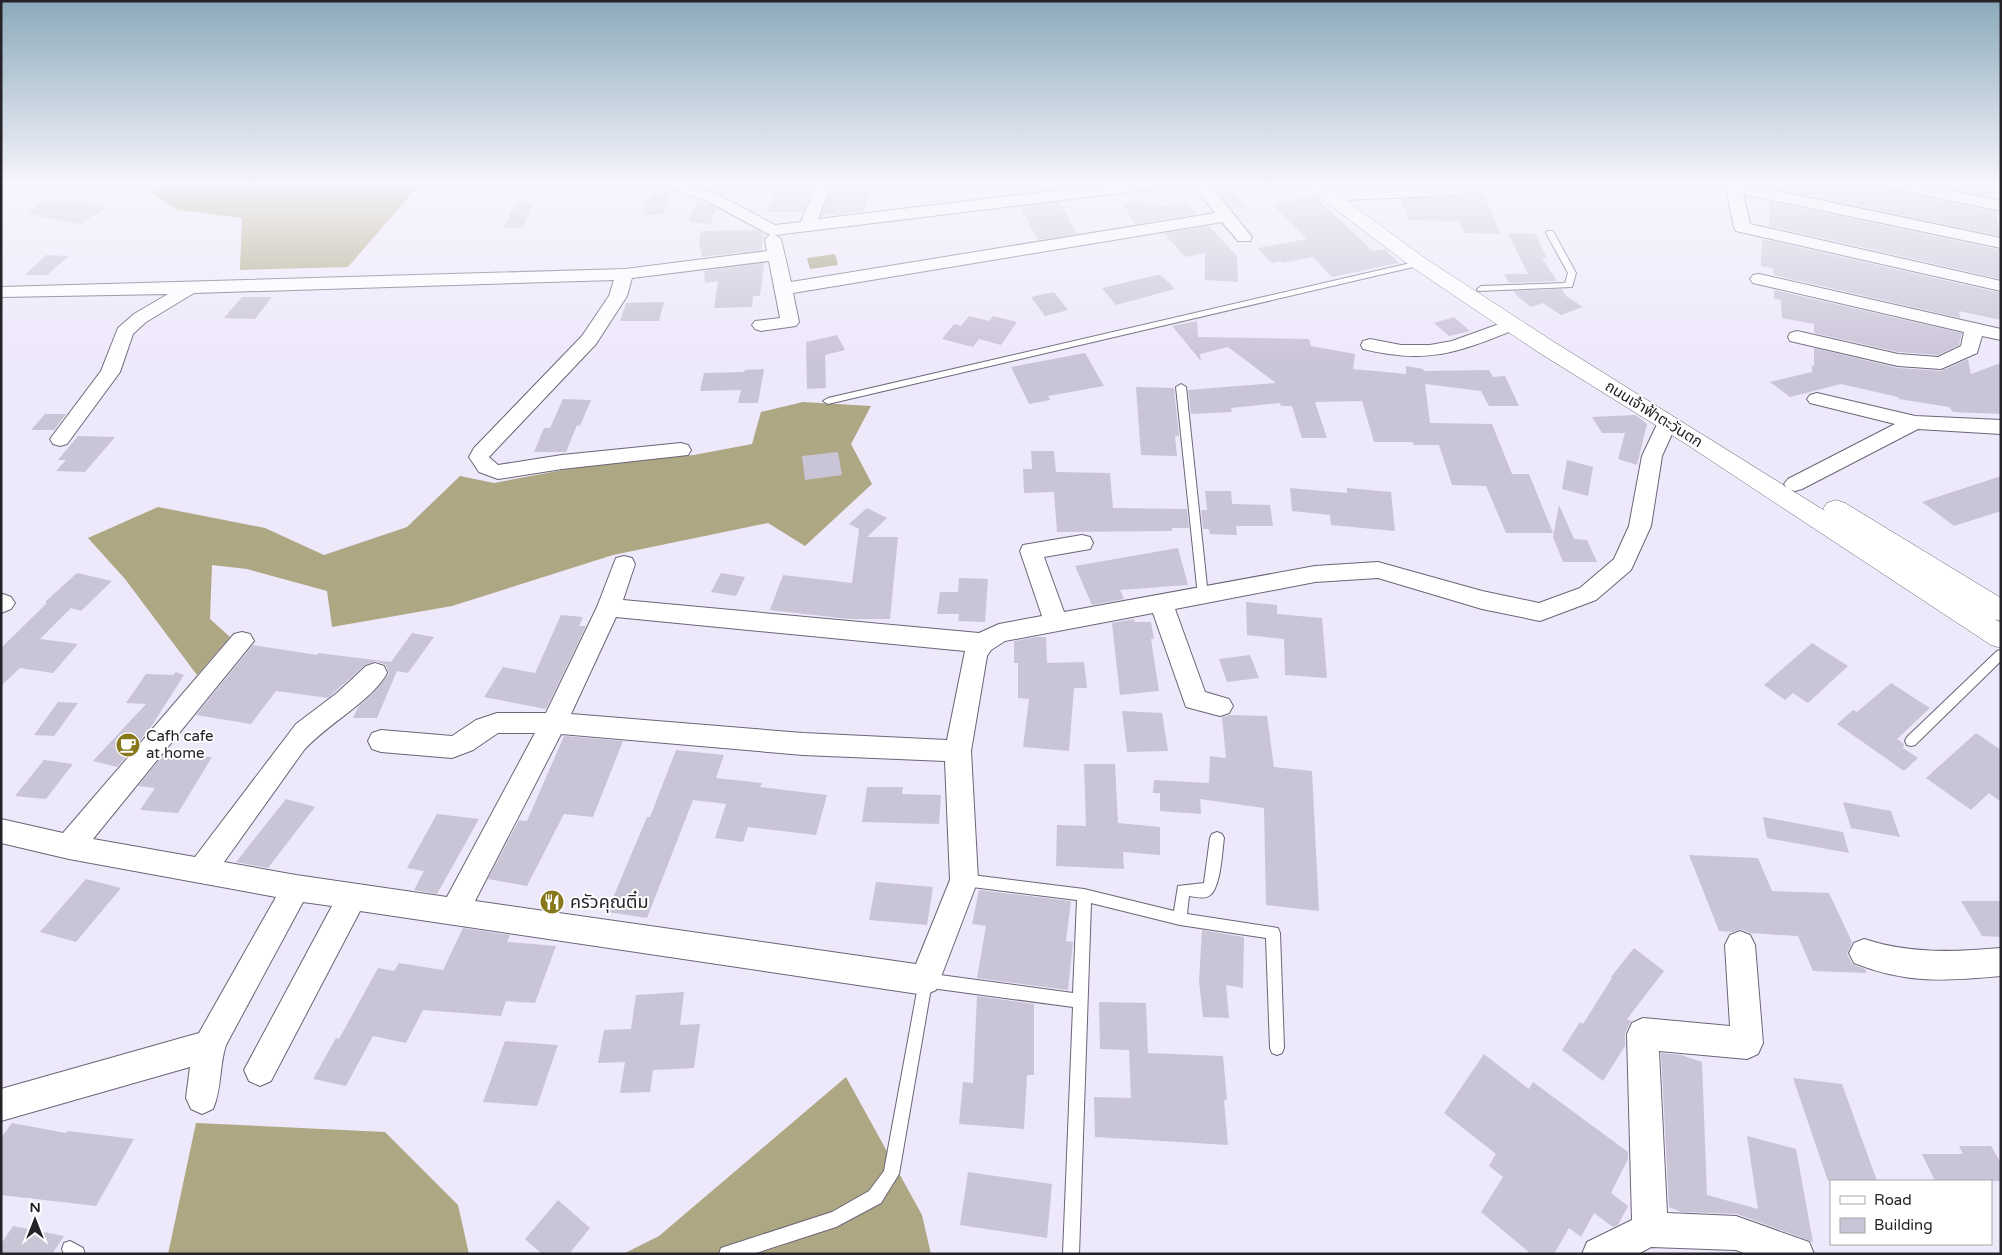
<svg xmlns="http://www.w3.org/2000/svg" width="2002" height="1255" font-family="'Varela Round','Noto Sans Thai',sans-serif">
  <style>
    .forest { fill: #aea783 }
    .water { fill: #a19a76 }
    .building { fill: #cac4d7 }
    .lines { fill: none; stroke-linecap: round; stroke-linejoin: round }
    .lane-casing { stroke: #6b6576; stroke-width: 2 }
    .street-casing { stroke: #6b6576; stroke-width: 2 }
    .secondary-casing { stroke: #6b6576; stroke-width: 1 }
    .lane { fill: #fff; fill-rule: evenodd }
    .street { fill: #fff; fill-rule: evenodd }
    .secondary { fill: #fff; fill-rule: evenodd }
    .labels { text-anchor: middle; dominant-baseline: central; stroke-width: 4; stroke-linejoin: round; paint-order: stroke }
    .street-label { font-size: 15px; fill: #252229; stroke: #fff }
    .poi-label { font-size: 15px; fill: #252229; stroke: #fff; text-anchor: start }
    .near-poi-label { font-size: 18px; fill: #252229; stroke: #fff; text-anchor: start }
  </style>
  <rect width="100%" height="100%" fill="#eee8fb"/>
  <path class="forest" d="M170,184H420L348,267L240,270L242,218L177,210L150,192Z
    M803,402L871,406L851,444L872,484L805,546L768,523L613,555L452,606L332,627L327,591L247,569L212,565L210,619L230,637L197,675L125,579L88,538L158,507L265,528L324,555L407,527L460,476L494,483L605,462L694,455L752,444L761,412Z
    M846,1077L922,1215L931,1254H623L659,1236Z
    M196,1123L385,1132L458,1205L469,1254H168Z"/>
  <path class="water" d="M835,254L838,265L810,269L807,258Z"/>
  <path class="building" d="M777,184H814L803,212H769Z
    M1020,184H1048L1051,189L1027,192Z
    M1212,184H1230L1245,207L1232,209Z
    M1393,184H1479L1501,234L1464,233L1459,221L1409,220L1400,199L1461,197L1465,191L1462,187L1455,185L1394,187Z
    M1769,184H1874L1887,187L1895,191L1996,212L2000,236L1769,187Z
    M1956,184H1991L1994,198L1957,190Z
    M873,185L863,212L821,215L833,186Z
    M652,193H671L662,215H642Z
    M1314,196L1373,251L1385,249L1399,263L1332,277L1313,257L1282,263L1280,261L1271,263L1258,248L1307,239L1272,204Z
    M44,200L76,201L105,208L80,224L28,214Z
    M1142,200L1147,208L1187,203L1197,214L1135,224L1122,203Z
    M1769,201L2001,250V279L1769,226Z
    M1059,202L1077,234L1038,240L1020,207Z
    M515,203H533L523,228H504Z
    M696,203L708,204L716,208L710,225L689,221Z
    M1209,226L1237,256L1238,282L1205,280V253L1185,257L1164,233Z
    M757,230L764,234L761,250L702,257L699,243L701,231Z
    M1508,233L1535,234L1547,258H1542L1557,281L1509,283L1504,274H1528Z
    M1762,239L2001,293V320L1959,311L1960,318L1774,275L1773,268L1761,266Z
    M46,255L69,256L47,275H25Z
    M764,263L760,296H753L752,307L714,308L718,281L705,283L704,271Z
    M1157,275H1161L1175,289L1116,305L1102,288Z
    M1562,289L1566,296L1583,307L1561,315L1543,303L1531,307L1517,296L1514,291Z
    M1774,290L1962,333L1959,345L1938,355L1898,352L1814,333V324L1782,318L1781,300L1774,299Z
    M1054,292L1068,310L1045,316L1031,297Z
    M242,297H272L255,319L224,318Z
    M664,302L659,321H620L626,303Z
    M969,316L989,321L993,316L1017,322L1001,345L979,339L973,347L942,339L954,324L961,326Z
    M1454,317L1470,331L1449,336L1434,323Z
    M1197,321L1198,337L1309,339L1311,346L1355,354L1353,369L1406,374V366L1423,369L1424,371L1489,370L1493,377L1505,376L1519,406H1489L1481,391L1425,384L1430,423L1492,424L1512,474H1529L1553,533H1506L1486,486L1452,485L1439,445H1414L1413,442H1374L1362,401L1315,402L1327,438H1302L1292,406H1281L1280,403L1231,408L1232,412L1191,414L1188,390L1276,383L1228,347L1200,354L1201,361L1172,326Z
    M837,335L845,350L825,355L826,388L807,389L806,342Z
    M1814,348L1898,368L1941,371L1968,359L1971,374L2001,363V414L1953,412L1949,407L1899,399L1898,397L1841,384L1790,397L1770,382L1812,372V365L1814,366Z
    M1085,353L1104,386L1048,396L1050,400L1029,404L1011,367Z
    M764,369L758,403H738L741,390L700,391L704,373L744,372L745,370Z
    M1136,387L1174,388L1179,436H1175L1177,456L1141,455Z
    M563,399L591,400L580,426L577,425L566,452H534L544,428H550Z
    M45,414H66L54,430H31Z
    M1636,415L1647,424L1637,465L1618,459L1625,433H1602L1592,417Z
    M78,436L115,437L85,472L56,471L66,460H58Z
    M1031,451H1054L1056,472L1110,473L1113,508L1187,509L1189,528H1172V531L1057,532L1054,492L1024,493L1023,469H1032Z
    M838,452L842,475L805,480L802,456Z
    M1567,460L1593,467L1588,496L1562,489Z
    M2001,476V511L1954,526L1922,502Z
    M1290,488L1347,493V488L1391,492L1395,531L1331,525L1330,515L1292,511Z
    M1205,491H1231L1232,504L1270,505L1273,526H1236L1237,535L1210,534L1209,529H1203L1201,510H1207Z
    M1559,505L1574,539L1587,540L1597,562H1563L1553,537Z
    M867,508L887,518L867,537H898L890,619H849L770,610L783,575L852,583L859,529L849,524Z
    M1178,548L1188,585L1120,590L1124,599L1092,605L1075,566Z
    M77,573L112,581L81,611L71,608L40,639L78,644L53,673L20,668L1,686V648L47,603L45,602Z
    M721,573L745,577L736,596L711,592Z
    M959,578L988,579L985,622L958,621L959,614H937L940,592H958Z
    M1246,602L1277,605V614L1322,618L1327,678L1285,675L1284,639L1247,635Z
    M561,615L583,617L579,626H586L546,709L484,697L503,667L535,673Z
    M1134,619L1135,622H1151L1154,639H1151L1159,691L1120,695L1112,623Z
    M412,633L434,637L408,673L397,671L377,718H353L358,707L372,694L389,674L386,665L376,661L365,665L328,698L276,691L251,724L196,715L253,645L317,655L318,653L391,662Z
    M1036,637H1046L1047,663L1084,662L1087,688H1074L1069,751L1023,747L1029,699L1018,698V663H1014V641Z
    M1812,643L1848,666L1808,703L1793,693L1785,700L1764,685Z
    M1250,655L1259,678L1227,682L1219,659Z
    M176,672L184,675L149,730L117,767L93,761L146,704L126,703L146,674L173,675Z
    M1891,683L1930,708L1897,739L1904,744L1903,748L1918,758L1904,771L1837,724L1853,710L1857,712Z
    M58,702L78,703L54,736L34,735Z
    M1122,711L1162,713L1168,751L1127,752Z
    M1229,715L1267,716L1274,767L1312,771L1319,911L1266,905L1264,808L1200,799L1201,814L1160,811V793H1153L1154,780L1209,783L1210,756L1226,758L1222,717Z
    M1976,733L2001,750V802L1989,793L1971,810L1926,778Z
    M564,736L623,741L593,817L564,814L527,886L488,879L519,820L527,821Z
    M676,750L724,755L716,778L762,783L760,787L827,795L816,835L748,827L743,842L715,838L726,804L693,800L647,918L607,912L647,817H650Z
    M164,754L212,757L178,813L140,810L155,788L138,786Z
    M44,760L73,764L46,799L15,796Z
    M1084,764H1115L1118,823L1160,827V855L1123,852L1124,869L1056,866L1057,825L1086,826Z
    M867,787H903L902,794L941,795L939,824L862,822Z
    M286,799L315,807L268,868L236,862Z
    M1843,802L1891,811L1900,837L1851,828Z
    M437,814L479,819L437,894L414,890L424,871L407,868Z
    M1763,817L1843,832L1849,853L1767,838Z
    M1689,855L1758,858L1772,891L1829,893L1852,942L1847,954L1852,964L1865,969L1867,973L1813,971L1798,936L1750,933L1741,929L1733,932L1719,931Z
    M86,879L121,888L76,942L40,932Z
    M876,882L933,887L927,925L869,920Z
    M979,890L1071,901L1066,941L1073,942L1068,990L977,978L986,926L972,924Z
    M1961,901H2001V937L1982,936Z
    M463,928L510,935L507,942L556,946L535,1003L506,1001L501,1016L423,1010L406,1043L373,1036L346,1086L313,1079L336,1038L339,1039L378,968L394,971L399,963L443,970Z
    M1202,930L1244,937L1243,988L1226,985L1229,1018L1203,1017L1199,981Z
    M1634,948L1664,971L1627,1019L1631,1021L1625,1033V1046L1603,1081L1562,1050L1580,1022L1583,1024L1612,978L1611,977Z
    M684,992L680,1025L700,1024L694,1068L653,1070L650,1092L620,1093L625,1062L598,1063L604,1030L631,1029L636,995Z
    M977,996L1034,1004V1075H1027L1024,1129L959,1124L963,1082L973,1083Z
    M1099,1002L1146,1003L1148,1053L1223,1056L1227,1100H1224L1228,1145L1095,1137L1094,1097L1131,1098L1129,1050L1100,1049Z
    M505,1041L558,1045L537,1106L483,1102Z
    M1661,1053L1681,1055L1702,1062L1707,1195L1758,1209L1747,1136L1796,1149L1813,1242L1737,1214L1681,1212L1669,1207Z
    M1484,1054L1529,1089L1533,1082L1628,1152V1159L1611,1193L1628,1206L1618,1225L1613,1227L1594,1213L1581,1237L1569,1228L1554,1254H1531L1481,1212L1503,1177L1489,1166L1496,1154L1444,1113Z
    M1793,1078L1842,1084L1877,1181H1828Z
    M12,1123L66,1133L68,1131L134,1139L96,1206L1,1195V1138Z
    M1959,1146H1991L2001,1163V1181H1935L1922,1154H1963Z
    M968,1172L1052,1184L1047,1238L960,1225Z
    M558,1200L590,1228L569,1254H542L525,1239Z
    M13,1226L64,1236L52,1254H1V1244Z"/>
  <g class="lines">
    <defs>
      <path id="lane" d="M1547,231H1553L1576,273L1572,287L1478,291L1477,289L1481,286L1565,283L1568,273L1546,233Z
        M1419,261L1423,263L1422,265L828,404L823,401L828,398Z
        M1181,384L1186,387L1208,596L1203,600L1198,596L1176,387Z
        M2001,650V661L1915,745L1911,746L1907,745L1905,741L1907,737L1997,651Z
        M1217,832L1222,834L1224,838C1222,851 1221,889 1209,896C1204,899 1195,897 1189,896L1187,914L1278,928L1280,933L1284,1048L1282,1053L1277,1055L1272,1053L1270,1048L1266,938L1180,925L1091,903L1079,1254H1063L1073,1007L931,988L899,1174L881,1203L836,1227L753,1254H719L721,1248L727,1246L832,1212L869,1191L884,1171L920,975L925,973L1073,993L1077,900L964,886L959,884L957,880L959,876L964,874L1084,889L1174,911L1178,886L1204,883L1210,838L1212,834Z
        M70,1241L83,1248L85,1254H64L62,1249L64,1243Z"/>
      <path id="street" d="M663,184H688L719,195L775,225L801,222L816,184H832L818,219L1110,184H1162L1160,187L1154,189L775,235L781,239L791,282L1215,213L1192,184H1209L1252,237L1250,241H1238L1222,222L793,293L799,322L796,326L761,331L755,329L752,325L755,321L780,318L769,261L632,278L627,296L596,344L489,457L498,465L562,455L681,443L688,445L691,450L688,455L562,469L498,479L479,472L469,457L474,448L582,336L609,296L614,280L194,293L146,322L133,334L120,372L67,444L60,446L53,444L50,439L101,371L118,328L134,314L168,294L1,297V287L625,269L767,251L765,239L770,235L707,201L665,187Z
        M1725,184H1744L2001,238V248L1743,194L1750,224L2001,281V291L1736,231L1734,227Z
        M1887,184H1920L2001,201V211L1895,189L1889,187Z
        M1455,187L1461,189L1463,192L1461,195L1344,200L1338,198L1336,195L1338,192L1344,190Z
        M1759,274L2001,329V340L1982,336L1977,353L1941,369L1898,366L1790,341L1788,337L1790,333L1797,331L1898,354L1938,357L1961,346L1964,332L1753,283L1750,279L1753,275Z
        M1513,319L1519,320L1522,324L1519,328C1459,352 1429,365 1363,349L1361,345L1363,341L1370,339L1401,345H1430L1452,341Z
        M1817,393L1915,416L2001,420V434L1918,429L1802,489L1795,491L1788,489L1784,484L1788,479L1895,424L1810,403L1807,399L1810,395Z
        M1667,416L1674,418L1677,423L1662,456L1651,526L1631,570L1596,600L1540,621L1482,609L1378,578L1315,582L1175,609L1205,692L1229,699L1233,706L1229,713L1220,716L1186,707L1153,613L1005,641L991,650L987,656L971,751L978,880L936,990L925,995L360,911L271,1081L260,1086L249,1081L244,1070L332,906L303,902L226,1045C219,1066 222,1089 213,1109L202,1114L191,1109L186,1098L190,1067L1,1121V1089L199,1033L276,897L69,859L1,843V819L63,833L234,634L242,632L250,634L254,641L93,839L195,857L296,724L337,693L366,666L375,663L384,666L387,673C372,701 327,724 304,750L224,862L296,875L447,897L535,733H498L473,750L452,758L381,752L372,749L368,741L372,733L381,730L452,736L476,720L497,713H546L597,607L616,558L624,556L632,558L635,564L623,600L979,633L999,624L1042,616L1020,551L1023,545L1082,535L1090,537L1093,543L1090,549L1044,557L1064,612L1315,566L1378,562L1482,591L1539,603L1580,588L1614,559L1629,526L1642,456L1660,418ZM616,617L965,651L947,740L803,733L571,714ZM561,734L803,755L945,761L950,880L916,964L475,901Z
        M3,594L11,597L15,603L11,609L1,613V595Z
        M1740,931L1750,935L1755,945L1763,1043L1758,1054L1747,1059L1659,1051L1667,1213L1736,1216L1809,1242L1814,1254H1746L1736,1250L1651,1247L1638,1254H1582L1587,1242L1632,1220L1627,1034L1632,1023L1643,1018L1730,1026L1725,945L1730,935Z
        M1864,939C1910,954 1953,952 2001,948V976C1945,981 1906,984 1854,963L1849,953L1854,943Z"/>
      <path id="secondary" d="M1302,184H1324L1426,259L1554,342L1825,511L1823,509L1827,503L1836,500L1845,503L2001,598V621L1995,619L2001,623V648L1991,645L1686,444L1538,352L1412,267Z"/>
    </defs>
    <use href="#lane" class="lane-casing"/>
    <use href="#street" class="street-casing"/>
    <use href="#secondary" class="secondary-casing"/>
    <use href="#lane" class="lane"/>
    <use href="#street" class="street"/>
    <use href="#secondary" class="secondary"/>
  </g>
  <linearGradient id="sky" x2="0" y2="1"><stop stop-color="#8baaba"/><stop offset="0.51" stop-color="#f7f5fd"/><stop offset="1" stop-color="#f7f5fd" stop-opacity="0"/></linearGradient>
  <rect width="2002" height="360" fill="url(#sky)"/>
  <defs>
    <symbol id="cafe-disc" viewBox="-11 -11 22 22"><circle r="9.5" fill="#88781c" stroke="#fff"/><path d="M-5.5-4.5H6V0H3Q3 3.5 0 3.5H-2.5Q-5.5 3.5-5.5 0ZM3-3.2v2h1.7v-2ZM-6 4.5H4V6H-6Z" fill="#fff"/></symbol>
    <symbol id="restaurant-disc" viewBox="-11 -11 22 22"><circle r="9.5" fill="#88781c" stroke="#fff"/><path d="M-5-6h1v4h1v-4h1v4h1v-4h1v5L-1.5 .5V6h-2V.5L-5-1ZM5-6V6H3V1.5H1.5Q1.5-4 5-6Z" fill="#fff"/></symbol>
  </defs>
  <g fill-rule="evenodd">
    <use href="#cafe-disc" x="114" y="731" width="28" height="28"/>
    <use href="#restaurant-disc" x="538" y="888" width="28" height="28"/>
  </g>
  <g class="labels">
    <g class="street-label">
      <text transform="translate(1654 414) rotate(32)">ถนนเจ้าฟ้าตะวันตก</text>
    </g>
    <g class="poi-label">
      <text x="146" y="736">Cafh cafe<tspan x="146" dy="17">at home</tspan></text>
    </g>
    <g class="near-poi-label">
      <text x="570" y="902">ครัวคุณติ๋ม</text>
    </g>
  </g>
  <rect width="2002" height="1255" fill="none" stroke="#252229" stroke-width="5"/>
  <rect x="1830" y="1180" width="162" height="65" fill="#ffffff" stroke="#a8a7a9"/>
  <rect x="1840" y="1196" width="25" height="8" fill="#ffffff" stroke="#a8a7a9"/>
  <text x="1874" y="1205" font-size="15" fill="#252229">Road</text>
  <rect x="1840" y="1218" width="25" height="15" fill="#cac4d7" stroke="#a8a7a9"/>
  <text x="1874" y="1230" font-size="15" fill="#252229">Building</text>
  <g transform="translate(35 1220)" stroke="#ffffff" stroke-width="4" paint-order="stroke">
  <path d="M0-4L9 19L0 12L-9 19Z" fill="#252229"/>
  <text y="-8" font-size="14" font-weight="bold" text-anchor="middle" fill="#252229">N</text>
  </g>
</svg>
